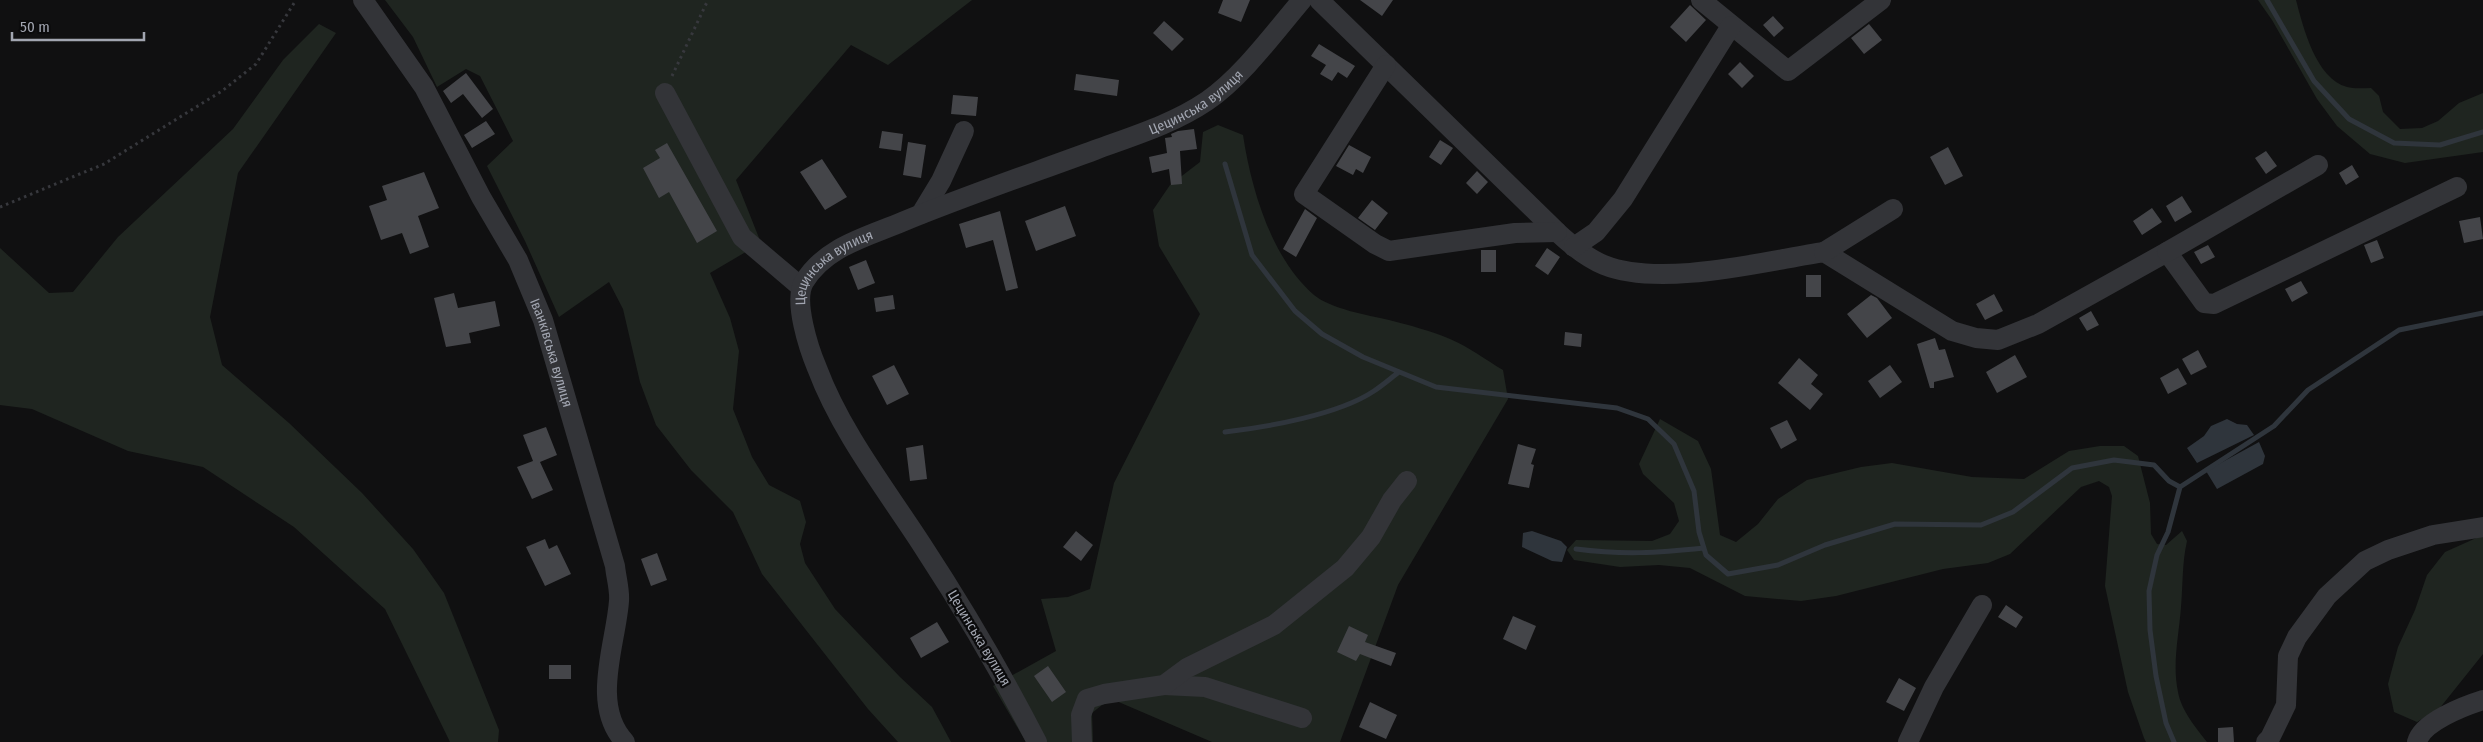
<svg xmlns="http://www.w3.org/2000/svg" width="2483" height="742" font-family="'Fira Sans Condensed',sans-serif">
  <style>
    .green { fill: #1f2520 }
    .water { fill: #2f353c }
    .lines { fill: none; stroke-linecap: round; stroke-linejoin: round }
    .stream { stroke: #2f353c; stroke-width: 5 }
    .building { fill: #444549 }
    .path { stroke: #37383d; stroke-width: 3; stroke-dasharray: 2.5 4; stroke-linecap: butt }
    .minor { stroke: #333438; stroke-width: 20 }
    .labels { text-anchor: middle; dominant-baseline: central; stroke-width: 4.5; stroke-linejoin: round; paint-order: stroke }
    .street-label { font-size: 14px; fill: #a2a6b1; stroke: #0b0b0c }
  </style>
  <rect width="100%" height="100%" fill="#101011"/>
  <path class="green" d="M385,0H972L888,65L851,45L736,180L761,243L710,273L730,318L739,351L733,409L752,457L769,485L800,501L806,522L800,544L805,563L835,609L900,677L932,707L951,742H898L868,709L762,574L733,512L691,470L656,425L640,382L623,309L609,282L559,317L525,241L487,166L513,141L480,76L466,69L437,87L413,37Z
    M2258,0H2296C2303,27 2316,79 2347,87C2354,89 2363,88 2371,88L2379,96L2383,112L2400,129L2422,128L2438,121L2459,103L2483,93V152L2405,163L2370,154L2337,126L2317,99L2272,20Z
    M319,24L336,33L238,173L210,317L222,365L289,423L362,493L413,549L444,593L499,730L498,742H450L385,609L294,527L203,467L128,451L32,409L0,405V248L49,293L73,292L118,237L233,129L283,60Z
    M1218,125L1243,135C1251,188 1271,258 1314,295C1331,309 1367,315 1389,320C1409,325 1431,331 1450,339C1469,347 1486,360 1503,370L1508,399L1398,585L1340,742H1212L1114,700L1102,705L1092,713L1093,742H1026L993,686L1056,651L1041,599L1068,597L1090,589L1114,483L1200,314L1159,246L1153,210L1170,185L1200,162L1203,132Z
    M1660,419L1698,441L1711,469L1720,535L1736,542L1758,524L1778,499L1807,480L1861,467L1892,463L1972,477L2024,479L2069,451L2100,446H2124L2138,456L2150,503L2151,534L2157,544L2166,545L2182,531L2187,541C2182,563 2183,584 2181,607C2179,635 2172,664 2178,692C2181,710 2196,728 2207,742H2146L2144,738L2128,692L2105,586L2112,496L2109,487L2099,481L2081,487L2010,554L1988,563L1943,569L1836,596L1801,601L1745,596L1690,568L1659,565L1620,567L1574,560L1567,550L1576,540L1652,541L1670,534L1679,521L1674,503L1643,474L1639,464Z
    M2483,535V654L2439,709L2417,722L2394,712L2388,684L2398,647L2415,610L2427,575L2445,552Z"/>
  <path class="water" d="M2227,419L2237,424L2247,425L2254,435L2197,463L2187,448L2204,436L2211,426Z
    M2259,442L2265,456L2263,464L2217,489L2206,471Z
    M1532,531L1561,541L1567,547L1562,562L1552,561L1522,547L1523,533Z"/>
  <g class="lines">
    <path class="stream" d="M2267,0L2314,81L2349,119L2394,143L2440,145L2483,132
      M1225,164L1252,255L1295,311L1322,334L1363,357L1436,387L1617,408L1648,419L1674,444L1694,491L1699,532L1706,555L1728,574L1778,565L1825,545L1895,524L1981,525L2013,512L2072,468L2114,460L2154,465L2169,481L2180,487L2274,426L2308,390L2399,330L2483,313
      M1225,432C1267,427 1338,415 1374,391C1383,385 1391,378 1399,372
      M1576,549C1623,555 1657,553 1704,548
      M2174,742L2166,723L2156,676L2150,630L2149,591L2157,555L2168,532L2180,487"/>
  </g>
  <path class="building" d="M1223,0H1250L1241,22L1218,13Z
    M1360,0H1393L1382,16Z
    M1690,5L1706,20L1686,42L1670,27Z
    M1773,16L1784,28L1774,37L1763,25Z
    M1164,21L1184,39L1172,51L1153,33Z
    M1869,24L1882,40L1864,54L1851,38Z
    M1319,44L1355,66L1347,78L1338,72L1332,81L1320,74L1326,65L1311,56Z
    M1740,62L1754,76L1742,88L1728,74Z
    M466,73L493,109L482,118L463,94L451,103L443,91Z
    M1076,74L1119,80L1117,96L1074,90Z
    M953,95L978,97L976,116L951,114Z
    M486,121L495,134L472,148L464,135Z
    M1194,129L1197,149L1180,151L1182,184L1171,185L1169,169L1152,173L1149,157L1167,153L1165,138L1172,137L1171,134L1178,131Z
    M882,131L903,134L901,151L879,148Z
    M1440,140L1453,148L1441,165L1429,157Z
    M908,142L926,145L921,178L903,175Z
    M667,143L717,231L697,243L669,192L659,198L643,168L660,158L655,150Z
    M1349,145L1371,157L1363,173L1356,169L1353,175L1336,166Z
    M1948,147L1963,176L1945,185L1930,157Z
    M2266,151L2277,166L2266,174L2255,158Z
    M822,159L847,197L825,210L800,172Z
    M2352,165L2359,177L2346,185L2339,173Z
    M1477,171L1488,182L1477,194L1466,183Z
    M424,172L439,208L418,216L429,247L410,254L402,233L381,240L369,206L387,200L382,186Z
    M2182,196L2192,212L2175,222L2166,206Z
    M1372,200L1388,213L1375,230L1358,218Z
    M1065,206L1076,236L1036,251L1025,221Z
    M2152,208L2162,222L2142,235L2133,221Z
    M1305,209L1317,218L1296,257L1283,249Z
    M1000,211L1018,288L1006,291L993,240L966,248L959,224Z
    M2480,217L2483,239L2464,243L2459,221Z
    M2377,240L2384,258L2371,263L2364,245Z
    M2208,245L2215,257L2201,264L2194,252Z
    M1547,248L1560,257L1548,275L1535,266Z
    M1481,250H1496V272H1481Z
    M866,260L875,283L858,290L849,267Z
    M1806,275H1821V297H1806Z
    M2301,281L2308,293L2292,302L2285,289Z
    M454,293L458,308L495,301L500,326L469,333L471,343L446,347L434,298Z
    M1994,294L2003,311L1985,320L1976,304Z
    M893,295L895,309L876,312L874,298Z
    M1871,295L1877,298L1892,318L1867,338L1847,314Z
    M2091,311L2099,325L2087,331L2079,318Z
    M1565,332L1582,334L1581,347L1564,345Z
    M1935,338L1939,350L1945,349L1954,377L1934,382V388H1930L1917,344Z
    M2198,350L2207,367L2191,375L2182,359Z
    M2015,355L2027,377L1997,393L1986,372Z
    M1799,358L1818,375L1811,384L1823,394L1810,410L1778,383Z
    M894,365L909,394L887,405L872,376Z
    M1890,365L1902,382L1880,398L1868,381Z
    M2178,368L2187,384L2168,394L2160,378Z
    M1787,420L1797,440L1781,449L1770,428Z
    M546,427L557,455L540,462L553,490L532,499L517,467L533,461L523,435Z
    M1518,444L1536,449L1531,464L1534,465L1529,488L1508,484Z
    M923,445L927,479L910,481L906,448Z
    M1076,531L1093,545L1081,561L1063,547Z
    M545,539L549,549L557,545L571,574L545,586L526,547Z
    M657,553L667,580L651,586L641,559Z
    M2006,605L2023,617L2016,628L1998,617Z
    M1513,616L1536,626L1526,650L1503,639Z
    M937,622L949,642L921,658L910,638Z
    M1349,626L1368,635L1365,642L1396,653L1391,666L1360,654L1356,661L1337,652Z
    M549,665H571V679H549Z
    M1048,666L1066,692L1052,702L1034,676Z
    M1899,678L1916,688L1904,711L1886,702Z
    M1370,702L1397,715L1386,739L1359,727Z
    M2233,727L2234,742H2218V728Z"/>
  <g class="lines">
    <path class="path" d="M672,76L708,0
      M0,207L104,164L222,91L256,64L296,0"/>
    <g class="minor">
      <path id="s1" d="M363,0L424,87L481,197L518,260L543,320L615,566C616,577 620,590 619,601C616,644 590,705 625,742"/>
      <path d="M1319,0L1557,232C1571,245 1587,258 1604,265C1661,288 1765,261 1824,252L1952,331L1976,338L1998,340L2038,324L2167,252L2204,303L2214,304L2457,187"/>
      <path d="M1701,0L1788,71L1881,0"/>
      <path d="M1386,65L1304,194L1375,244L1389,251L1515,233L1557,232"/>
      <path d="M665,93L742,237L801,287"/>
      <path d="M921,214L941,181L964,131"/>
      <path d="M1574,247L1596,232L1623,199L1731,26"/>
      <path d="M1824,252L1893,209"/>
      <path d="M2167,252L2318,165"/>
      <path d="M1164,685L1205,687L1302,718"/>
      <path id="s2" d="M1037,742C1002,674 964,609 922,545C885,488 841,432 817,368C809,349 793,301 804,282C825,247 866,237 902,222C965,196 1030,174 1095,150C1133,136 1173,124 1207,101C1242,77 1274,33 1302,0"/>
      <path d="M1082,742L1081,715L1087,699L1104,694L1164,685L1187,668L1274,625L1345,568L1371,537L1392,500L1407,481"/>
      <path d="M1908,742L1934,687L1982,605"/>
      <path d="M2266,742L2270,738L2286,705L2288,656L2297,637L2327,596L2365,561L2388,550L2433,535L2483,527"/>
      <path d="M2417,742C2422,722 2464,706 2483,700"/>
    </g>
  </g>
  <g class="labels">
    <g class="street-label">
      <text stroke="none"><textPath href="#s2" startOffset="959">Цецинська вулиця</textPath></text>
      <text stroke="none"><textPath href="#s2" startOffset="554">Цецинська вулиця</textPath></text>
      <text stroke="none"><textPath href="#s1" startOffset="402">Іванківська вулиця</textPath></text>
      <text transform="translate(979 638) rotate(59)">Цецинська вулиця</text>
    </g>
  </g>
  <path d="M12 32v8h132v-8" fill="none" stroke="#a2a6b1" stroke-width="2.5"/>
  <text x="20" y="32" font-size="15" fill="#a2a6b1" stroke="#0b0b0c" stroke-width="4" paint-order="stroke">50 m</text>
</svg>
